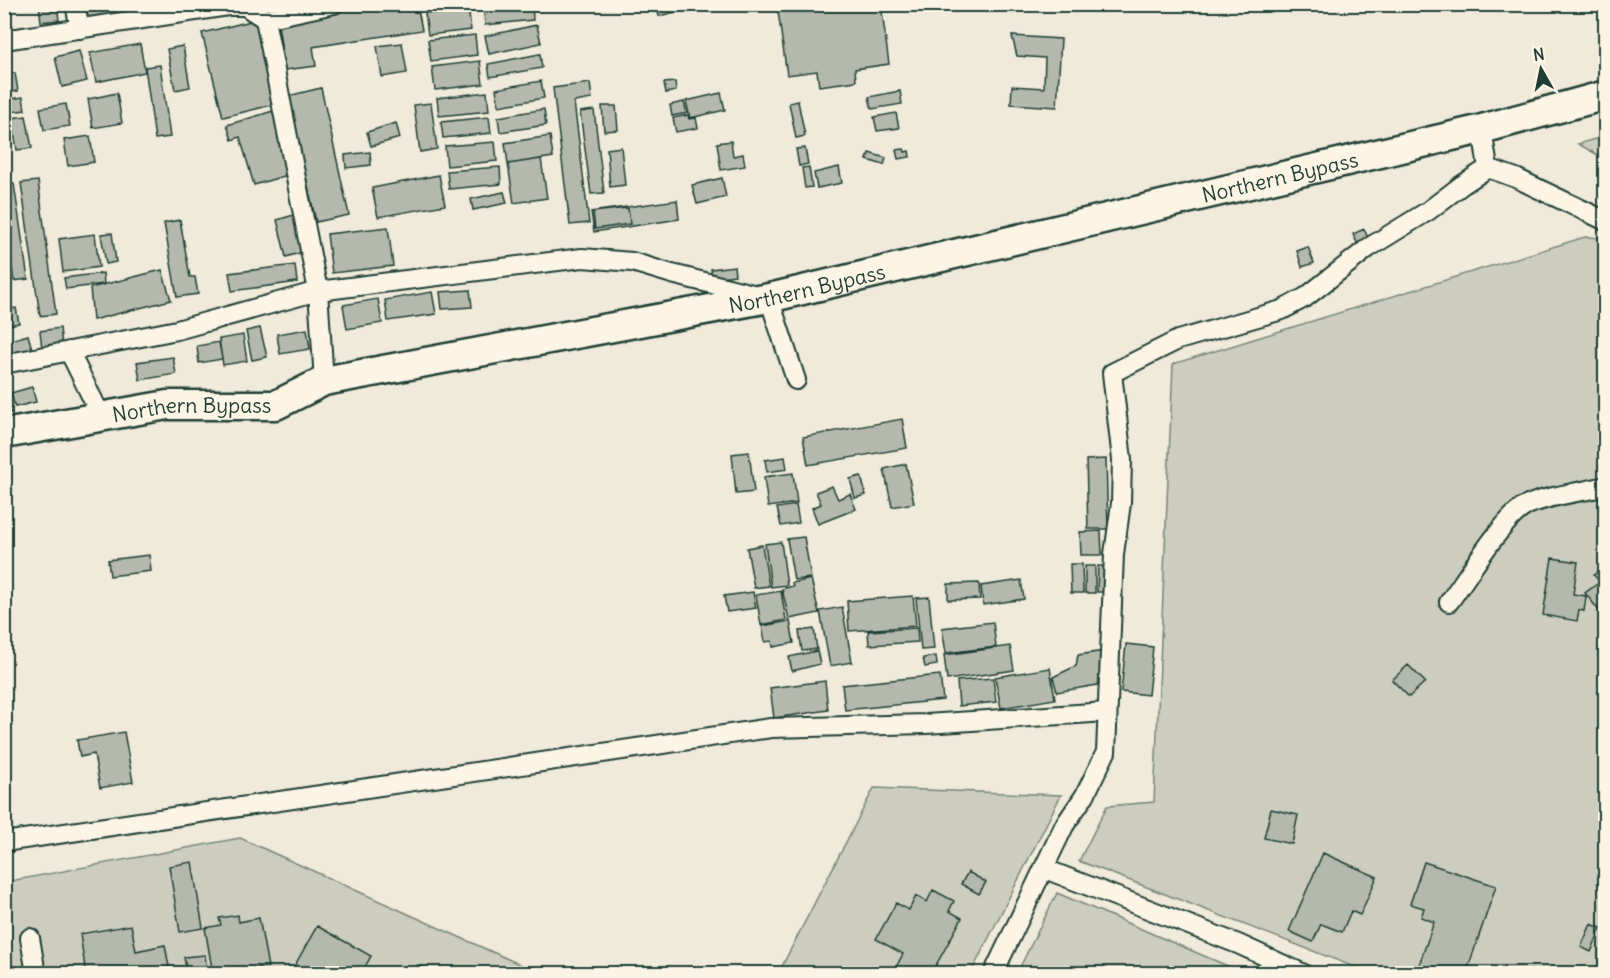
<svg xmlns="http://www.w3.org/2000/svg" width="1610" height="978" font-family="Delius,sans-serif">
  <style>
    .green { fill: #cccdbf; stroke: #76857a; stroke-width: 1.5 }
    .building { fill: #b5b9ad; stroke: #1f3d34; stroke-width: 1.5 }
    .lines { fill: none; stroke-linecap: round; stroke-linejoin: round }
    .street-casing { stroke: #1f3d34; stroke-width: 22 }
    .primary-casing { stroke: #1f3d34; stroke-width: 33 }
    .street { stroke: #fcf5e5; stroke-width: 18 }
    .primary { stroke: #fcf5e5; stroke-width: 28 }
    .labels { text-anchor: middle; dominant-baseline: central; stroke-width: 4.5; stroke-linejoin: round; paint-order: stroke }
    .street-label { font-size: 21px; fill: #1f3d34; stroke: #fcf5e5 }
  </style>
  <rect width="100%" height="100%" fill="#efeada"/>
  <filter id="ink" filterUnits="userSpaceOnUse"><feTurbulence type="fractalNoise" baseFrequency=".0167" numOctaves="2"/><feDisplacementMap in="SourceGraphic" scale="12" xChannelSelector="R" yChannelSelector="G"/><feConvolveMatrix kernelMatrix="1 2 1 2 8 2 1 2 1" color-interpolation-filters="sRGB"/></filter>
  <g filter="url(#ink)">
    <path class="green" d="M1605,136V159L1578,144Z
      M1585,237L1605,238V973H1370L1079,861L1107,806L1154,802L1173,364Z
      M874,788L1061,795L971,973L778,974Z
      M240,838L539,973L5,974V882Z
      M1057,893L1244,973H1017Z"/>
    <path class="building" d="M39,4H57L59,20L41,22Z
      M81,4H119L120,15L82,19Z
      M129,4H200L130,12Z
      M367,4H417L422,30L313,47L316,66L285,70L277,18Z
      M483,4H532L533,20L485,25Z
      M656,4H701V6L659,16Z
      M777,4H881L889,64L855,69L856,81L819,86L817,71L787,75Z
      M468,7L471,30L428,35L425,13Z
      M255,20L276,104L223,117L202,33Z
      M537,25L541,43L489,54L485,36Z
      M475,35L477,55L431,61L428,40Z
      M1012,36L1061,39L1057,107L1011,104L1012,86L1044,88L1045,58L1017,56Z
      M402,43L407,73L382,77L377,46Z
      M140,44L145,72L96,82L90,53Z
      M183,46L190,87L175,90L167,49Z
      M79,51L87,81L62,87L55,57Z
      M540,54L542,68L490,77L488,64Z
      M480,61L483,84L435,90L432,67Z
      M160,65L170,137L155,139L145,67Z
      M15,73L18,91L4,93V74Z
      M541,81L544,98L499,106L496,89Z
      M675,82L676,91L666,93L664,83Z
      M590,83L592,99L574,102L589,223L570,225L553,88Z
      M321,88L349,215L316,222L288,96Z
      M900,91L902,104L872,109L869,97Z
      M487,92L489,111L439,116L437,98Z
      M117,93L122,123L93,128L88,99Z
      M721,93L725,110L690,118L686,101Z
      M23,97L25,110L4,113V100Z
      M798,101L805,136L796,138L789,103Z
      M684,102L687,113L672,116L670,105Z
      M431,103L437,149L420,152L414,105Z
      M66,104L70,126L44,130L40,108Z
      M602,106H616L618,130L604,131Z
      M544,109L546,125L500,132L498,117Z
      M594,110L604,193L591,194L580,112Z
      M273,111L291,174L254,185L240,137L232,140L227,125Z
      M896,113L899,128L877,131L874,117Z
      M688,115L689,119L696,118L698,128L676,132L673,118Z
      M26,116L32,148L17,150L14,132L4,133V119Z
      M489,117L491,133L443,138L441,122Z
      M396,123L400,138L371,146L367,132Z
      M90,136L94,162L68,166L64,140Z
      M550,136L553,157L508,164L505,143Z
      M731,141L733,156L743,154L745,166L721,170L717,143Z
      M495,142L497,161L447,166L445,146Z
      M621,147L625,185L610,187L607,149Z
      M805,148L808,164L799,166L796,149Z
      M904,149L905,152L909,151L910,157L898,159L896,150Z
      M370,152L371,165L346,168L345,155Z
      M869,153L886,158L884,165L867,160Z
      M541,159L547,198L514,203L508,164Z
      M500,167L501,184L449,189L447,171Z
      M809,167L812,187L805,188L802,168Z
      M839,167L842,183L817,188L814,173Z
      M439,175L445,205L378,217L372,188Z
      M722,178L726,197L697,204L692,185Z
      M38,181L56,314L40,316L21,183Z
      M14,184L28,279L14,281L4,218V185Z
      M504,192L507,203L473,210L471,199Z
      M677,200L679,219L594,232L591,212Z
      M628,208L630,224L595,229L593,212Z
      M297,214L306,251L286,257L277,220Z
      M180,220L190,277H195L198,294L177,297L164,223Z
      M388,227L393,266L332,273L327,234Z
      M1364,229L1369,240L1358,245L1353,234Z
      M112,233L116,262L106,264L101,234Z
      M95,234L99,267L63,272L59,239Z
      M1308,247L1314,263L1302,267L1297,251Z
      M295,265L297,282L232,291L229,273Z
      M734,266L735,275L712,278L711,269Z
      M162,270L171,300L93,320L90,288Z
      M103,273L104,284L66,289L64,278Z
      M470,290L472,307L442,309L440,292Z
      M432,292L436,314L388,321L385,300Z
      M378,299L382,323L347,329L343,305Z
      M16,308L19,323L4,326V310Z
      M60,328L62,345L42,348L40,331Z
      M260,328L267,357L252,360L246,331Z
      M307,329L310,349L280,354L277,334Z
      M28,335L32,349L4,358V342Z
      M243,335L247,361L223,365L219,339Z
      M219,342L222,359L199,363L197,346Z
      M173,357L176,374L140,380L137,362Z
      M4,386L11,413L4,415Z
      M32,387L36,402L15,407L11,393Z
      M902,419L907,448L808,465L803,437Z
      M749,452L754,492L736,494L732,454Z
      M785,457L787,469L767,472L765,460Z
      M1106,459L1108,529H1088L1086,460Z
      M906,464L914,503L892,507L884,469Z
      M793,473L797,503L768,507L764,477Z
      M861,476L866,495L855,498L850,479Z
      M832,486L838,499L850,494L856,509L818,524L812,508L821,504L816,492Z
      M796,505L799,523L781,526L777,508Z
      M1101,531L1102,555H1081L1080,532Z
      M804,537L811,578L794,580L787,539Z
      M781,542L787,585L771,587L765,544Z
      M762,545L769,586L754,588L747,548Z
      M149,555L151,571L110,576L108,560Z
      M1552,558L1578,562L1573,594L1586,596L1584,611L1579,610L1577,621L1543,615Z
      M1070,564H1082L1083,593H1071Z
      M1085,566H1095V593H1085Z
      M1098,566H1109L1108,592H1097Z
      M1606,566V610L1601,613L1585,593L1600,582L1594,575Z
      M811,579L819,613L789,619L782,589L793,586L792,583Z
      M1021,580L1024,599L983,605L981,586Z
      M979,583L980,599L948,600V584Z
      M781,591L786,620L761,625L756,595Z
      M753,592L756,608L727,612L724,596Z
      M913,596L916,626L849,631L847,601Z
      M929,597L934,649L921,650L916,598Z
      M842,607L852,662L830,666L820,611Z
      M790,621L794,643L773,647L772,641L765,642L762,626Z
      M993,622L996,647L946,653L942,628Z
      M917,628L918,642L869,645L868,631Z
      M814,629L817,649L802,651L799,631Z
      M1126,644L1153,647L1148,695L1121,692Z
      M1010,646L1014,670L947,680L944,655Z
      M817,651L820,664L792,671L789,657Z
      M1105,651L1103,684L1057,692L1053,677L1076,666L1078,655Z
      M936,656L937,665L925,667L923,658Z
      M1408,665L1425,682L1409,697L1392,680Z
      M1050,668L1055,699L1001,708L995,677Z
      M940,675L943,700L845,710L842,685Z
      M993,678L996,702L959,706L957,681Z
      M825,681L828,710L774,718L770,688Z
      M124,732L133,782L100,788L94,754L80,757L77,740Z
      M1271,809L1298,815L1292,844L1264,838Z
      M1323,853L1377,877L1360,915L1351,911L1342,932L1321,924L1313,942L1289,931Z
      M192,862L203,928L180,932L169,866Z
      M1424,862L1496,886L1466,974H1444L1419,965L1434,922L1421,917L1424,908L1410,904Z
      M968,872L986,882L979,894L961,884Z
      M933,890L954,901L949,911L962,918L931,974H899L894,971L903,954L876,939L896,903L909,910L916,896L927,902Z
      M238,915L239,922L259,918L268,967L257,968L259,974H213L205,928L221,925L219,918Z
      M1591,924L1601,928L1591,952L1581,947Z
      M131,925L136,951L165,945L170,972L159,974H86L80,934Z
      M317,926L371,956L361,974H290Z
      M205,955L207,974H187L184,957Z
      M418,965L436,974H413Z"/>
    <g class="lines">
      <defs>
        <path id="street" d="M75,4L80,29
          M265,19L334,4
          M4,40L228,6H245L265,19L318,291L324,381
          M1482,129L1488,168
          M1488,168L1516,178L1606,221
          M69,351L101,416
          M4,364L177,330L318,291L582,258L632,262L672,274L769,298L796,380
          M1449,602C1466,579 1501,521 1524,507C1543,496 1583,492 1606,486
          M4,842L771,728L926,724L1107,712
          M1045,869L1238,944L1304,974
          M30,938L36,974
          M993,974L1064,826L1085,795L1106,752L1114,554L1121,503L1122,460L1112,373L1178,340L1282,310L1306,297L1368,248L1428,211L1462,185L1488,168"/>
        <g id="primary">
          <path id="s1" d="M4,434L167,405H276L324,381L769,298L1482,129L1606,95"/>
        </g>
      </defs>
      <use href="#street" class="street-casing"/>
      <use href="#primary" class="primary-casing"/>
      <use href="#street" class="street"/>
      <use href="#primary" class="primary"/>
    </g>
  </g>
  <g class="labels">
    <g class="street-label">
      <text stroke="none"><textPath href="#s1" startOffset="1306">Northern Bypass</textPath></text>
      <text stroke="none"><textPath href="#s1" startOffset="820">Northern Bypass</textPath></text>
      <text stroke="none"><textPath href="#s1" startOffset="190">Northern Bypass</textPath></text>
    </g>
  </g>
  <rect width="1610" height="978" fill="none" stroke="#fcf5e5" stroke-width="24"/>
  <rect x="12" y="12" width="1586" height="954" fill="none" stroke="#1f3d34" stroke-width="2" filter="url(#ink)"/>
  <g transform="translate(1541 69) rotate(351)" stroke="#fcf5e5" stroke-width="4.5" paint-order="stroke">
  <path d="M0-4.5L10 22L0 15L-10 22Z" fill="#1f3d34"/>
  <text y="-9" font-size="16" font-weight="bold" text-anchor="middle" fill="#1f3d34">N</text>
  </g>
</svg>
